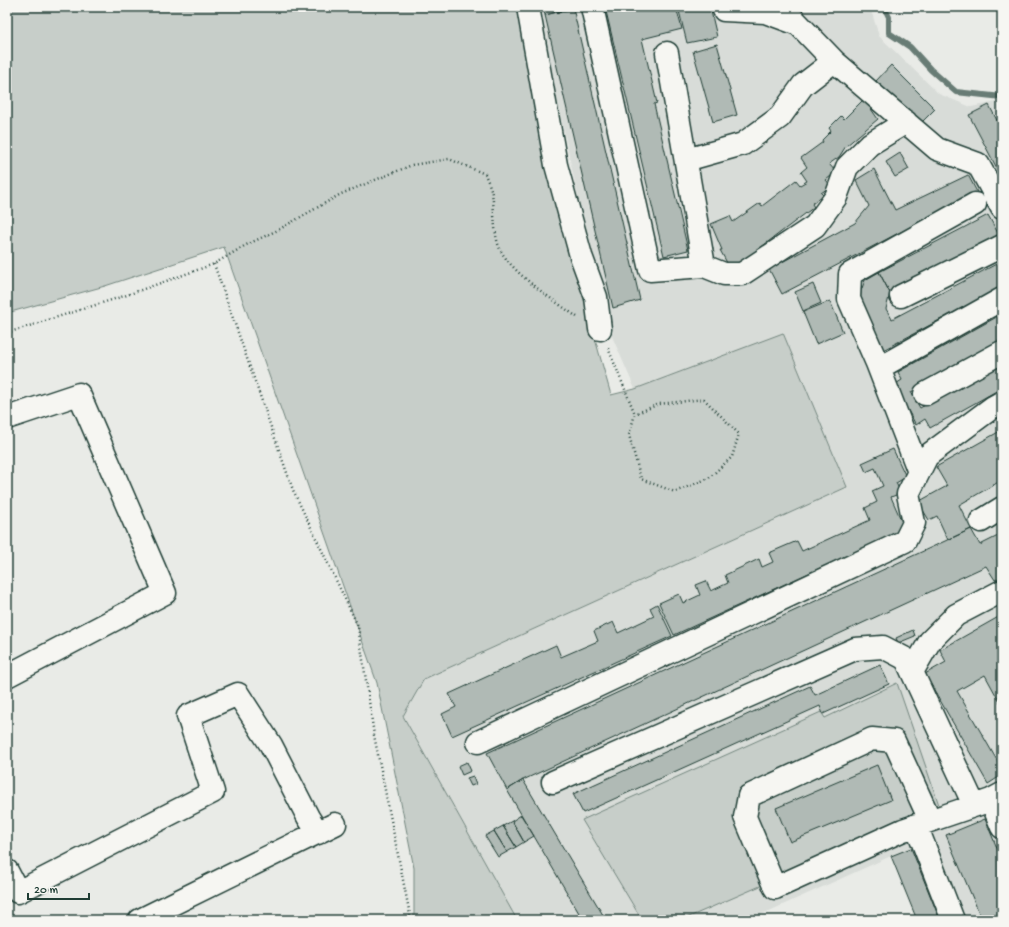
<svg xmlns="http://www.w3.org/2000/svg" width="1009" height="927" font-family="'Gochi Hand',sans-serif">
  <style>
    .built { fill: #d8dcd8 }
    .green { fill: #c7cec9; stroke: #73867e }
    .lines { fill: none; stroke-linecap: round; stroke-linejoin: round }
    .stream { stroke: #687c75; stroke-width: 6 }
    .building { fill: #b0bab5; stroke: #1f3d34 }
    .minor-casing { stroke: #1f3d34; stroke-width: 25 }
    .path { stroke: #1f3d34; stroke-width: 2.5; stroke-dasharray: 1 3; stroke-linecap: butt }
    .minor { stroke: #f6f6f2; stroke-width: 22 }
  </style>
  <rect width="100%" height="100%" fill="#e9ebe7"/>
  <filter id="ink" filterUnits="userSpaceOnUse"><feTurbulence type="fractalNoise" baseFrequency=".025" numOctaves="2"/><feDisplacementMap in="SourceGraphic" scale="8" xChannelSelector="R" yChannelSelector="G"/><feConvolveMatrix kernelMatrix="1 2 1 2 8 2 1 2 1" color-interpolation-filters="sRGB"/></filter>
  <g filter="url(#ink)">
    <path class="built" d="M537,7H870L879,36L939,94L971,107L1002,101V920H917L891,856L749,920H517L403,716L424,679L847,487L783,334L635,389L604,318Z"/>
    <path class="green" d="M7,7H519L547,170L611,395L635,389L783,333L847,487L424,679L403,716L517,920H414V868L377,683L224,247L105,286L7,313Z
      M897,683L940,808L682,920H642L582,820L821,712L825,718Z"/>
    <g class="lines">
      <path class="stream" d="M884,7L889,17V33L910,47L931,70L956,92L1002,97"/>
    </g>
    <path class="building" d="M543,7H573V8L545,15Z
      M605,7H676L682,29L642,39L657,103L654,104L688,250L664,256Z
      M678,7H710L717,37L687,43Z
      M573,8L640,300L613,308L545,15Z
      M717,44L737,115L713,122L693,51Z
      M891,65L935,109L920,124L876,81Z
      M864,99L878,119L846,146L839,157L829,164L836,172L826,180L831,186L821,193L823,195L812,204L814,207L731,270L720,250H722L711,224L730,216L733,222L760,203L762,206L796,180L800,185L807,181L801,172L807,167L801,158L823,142L822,140L831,131L829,128L841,116L844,119Z
      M989,105L1002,130V178L969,115Z
      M900,153L909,169L895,177L886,162Z
      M874,169L895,210L968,175L977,192L782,294L769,269L855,223L869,206L856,180Z
      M988,215L999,235L890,293L879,272Z
      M1002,261V287L883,350L860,306L861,291L865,280L879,272L890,293L886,309L892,319Z
      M813,284L821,303L803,311L795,292Z
      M830,301L843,332L816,344L803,312Z
      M1002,314V341L911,392L920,408L1002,362V388L930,428L925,419L916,425L894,385L902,380L898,372Z
      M1002,430V480L959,505L971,529L948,540L937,516L929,520L918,502L947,486L936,467Z
      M893,449L906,477L896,483L901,493L891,497L905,529L674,635L659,603L679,594L683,603L700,595L696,585L706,581L711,591L728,583L725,575L759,559L762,567L773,562L769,553L797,541L802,551L870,520L865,508L877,502L872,491L883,486L875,468L866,472L862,463Z
      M971,529L980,545L1002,534V577L995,580L986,566L523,780L507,790L487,753Z
      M657,604L672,636L452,736L442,714L456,707L449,694L556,645L561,657L598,641L594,631L613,622L618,633L654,616L650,608Z
      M1002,615V706L985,675L957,691L1002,769V775L988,784L925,674L946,662L940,650Z
      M913,630L915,636L898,643L896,638Z
      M880,665L889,684L823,714L820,706L583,813L573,794L810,686L815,695Z
      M467,762L471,771L462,775L458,766Z
      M877,765L891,800L790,842L776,808Z
      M473,776L476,784L471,786L467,778Z
      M523,780L606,920H583L507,790Z
      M521,815L534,836L524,842L512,821Z
      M985,819L1002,860V920H982L946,835Z
      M512,821L524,842L516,847L503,826Z
      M503,826L516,847L507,852L494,831Z
      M494,831L507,852L498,857L485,836Z
      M911,848L940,920H917L891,856Z"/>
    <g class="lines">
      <defs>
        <path id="minor" d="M528,7L556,165L581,256L596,297L600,329
          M592,7L650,270L704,266L724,274H742L815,226L836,197L847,167L870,144L906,122
          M782,7L834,61L937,149L978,164L1002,208
          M724,10L765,12L795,23
          M667,53L704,266
          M686,160L743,144L780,117L803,85L834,61
          M901,296L1002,246
          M879,368L1002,299
          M925,394L1002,352
          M7,418L79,394L165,593L7,676
          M919,472L877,363L849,299L850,274L975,204
          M981,521L1002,508
          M912,672L930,641L956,615L1002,591
          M478,742L905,541L914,523L908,494L927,456L993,407L1002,402
          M553,782L855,649L883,647L906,659L974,805
          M991,800L1002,827
          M930,820L894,741L872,739L749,796L745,817L775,888L903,830L991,800L1002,794
          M916,825L953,920
          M7,871L18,892L213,792L188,716L238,694L271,745L308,817L318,833
          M140,920L335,824"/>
      </defs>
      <use href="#minor" class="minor-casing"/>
      <path class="path" d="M214,264L293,490L358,626L374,735L411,920
        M7,333L124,296L214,264L246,245L278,230L341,194L412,165L449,159L485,174C487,180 491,187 492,194C495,210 493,237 501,251C514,275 555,301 577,317
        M608,348L635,414L629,435L641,479L675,492L709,478L732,457L739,434L704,399L659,404L635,414"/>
      <use href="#minor" class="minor"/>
    </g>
  </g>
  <rect width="1009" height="927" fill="none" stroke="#f6f6f2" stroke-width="24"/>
  <rect x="12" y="12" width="985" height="903" fill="none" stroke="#1f3d34" stroke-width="1.5" filter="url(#ink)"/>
  <path d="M28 893v6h61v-6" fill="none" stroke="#1f3d34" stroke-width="2"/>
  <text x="34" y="893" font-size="12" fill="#1f3d34" stroke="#f6f6f2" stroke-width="3" paint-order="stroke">20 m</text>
</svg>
